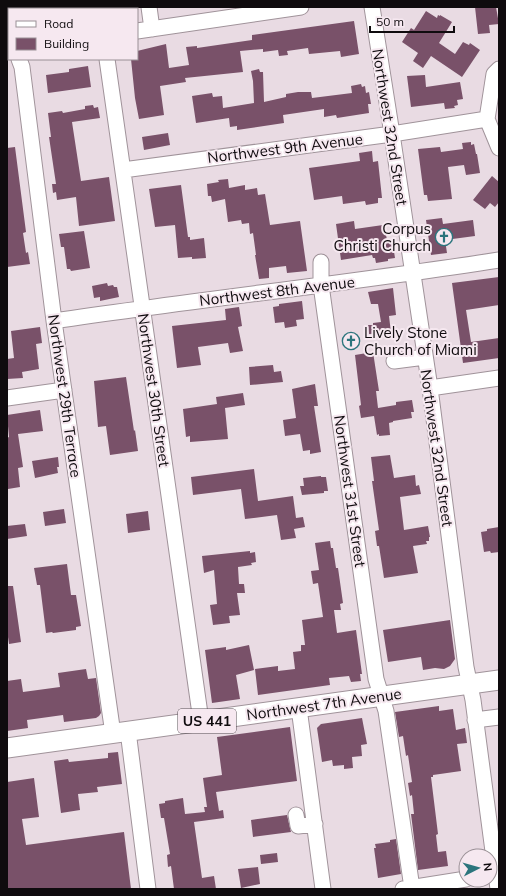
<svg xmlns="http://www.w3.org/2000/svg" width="506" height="896" font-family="Mulish,sans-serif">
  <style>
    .building { fill: #795169 }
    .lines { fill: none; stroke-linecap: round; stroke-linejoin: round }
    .minor-casing { stroke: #a0939a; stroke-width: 17 }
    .major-casing { stroke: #a0939a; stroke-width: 21 }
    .minor { stroke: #fff; stroke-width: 15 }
    .major { stroke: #fff; stroke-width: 19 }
    .labels { text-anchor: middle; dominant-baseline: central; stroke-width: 4; stroke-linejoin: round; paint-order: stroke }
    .shield { fill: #f6e8f0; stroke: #544d52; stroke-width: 1 }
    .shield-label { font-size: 14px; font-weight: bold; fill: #0f0b0e }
    .street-label { font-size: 15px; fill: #0f0b0e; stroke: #f6e8f0 }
    .poi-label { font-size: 15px; fill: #0f0b0e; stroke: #f6e8f0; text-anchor: end }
  </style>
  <rect width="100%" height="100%" fill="#e9dbe3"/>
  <path class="building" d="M475,7H496L499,24L489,25L490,33L478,34Z
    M426,11L437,18L438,15L440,16V15L452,22L439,43L455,54L463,42L469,45L470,43L480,50L462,77L431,56L423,68L413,61L418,53L402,42L411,28L414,30Z
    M354,21L359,54L341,57L340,51L309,54L308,48L287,51L288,55L279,56L278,50L263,52V49L240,51L243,72L185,78L186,82L160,86L164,115L139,119L135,98L131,59H137V51L166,44L169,68L189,65L186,47L197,46V48L252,40V35Z
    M88,66L91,87L48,93L46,75L69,72V69Z
    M259,69L260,72H263L264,102L286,97V94L298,92H311L312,98L352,93L351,86L361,84L362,87L365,86L366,93L369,92L371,104H368L369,113L337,118L336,115L324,117V109L283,115L284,123L237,130V126L230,127L229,118L196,123L192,96L212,93L213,97L222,96L223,108L254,103L253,81L251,71Z
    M425,75L426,87L460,82L463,99L457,100L458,105L454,106L455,108L445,109L444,103L411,107L407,76Z
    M93,105L94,108L98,107L100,118L72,122L81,181L109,177L115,221L79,226L76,197L57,200L56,192L53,193L52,184H56L49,137H51L48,113L62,111L63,113L85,109V106Z
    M168,133L170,145L144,150L142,137Z
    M471,142V145L474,144L476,154H477L480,173L466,175L464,165L448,167L452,199L428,201L427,195H424L418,149L440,147L441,152L463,149L462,143Z
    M15,147L26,232L23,233L26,253L28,252L30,264L7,267V148Z
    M372,151L373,162L378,161L382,198H378V203L366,205L365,201L343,204L342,196L314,200L309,168L360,161L359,153Z
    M492,176L499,182V202L495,207L490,203L485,209L473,200Z
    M228,179L229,188L245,185V190L257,188L258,195L265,194L270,225L300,221L307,271L287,273L286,266L269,268V278L259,279L255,255H256L253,233L250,234L249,223L242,224L241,220L228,222L225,199L212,202L211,196H208L207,184L219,182L218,180Z
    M181,185L188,237H190V240L204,238L206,258L192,259V257L178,258L175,225L155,227L149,189Z
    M442,218L443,224L473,220L475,236L445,240L447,253L431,255L426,220Z
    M354,221L355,229L383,225L384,235H386L387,240L392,239L395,258L388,259V261L376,263L375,258H373L372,255L341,260L336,224Z
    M84,231L90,268L71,271L70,269H67L64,247H61L59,234Z
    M499,277V305L466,310L471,342L499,338V358L463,363L452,283Z
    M107,283L108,286L113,285L114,287H117L119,297L100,301V297L94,298L92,286Z
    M393,288L396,315L389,316L391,333L369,334L368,325H373V323L381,322L378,304H371L368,292Z
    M302,301L304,319L296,320L297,326L285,328L284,322L275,323L273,307L279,306V304Z
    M239,307L242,326L238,327L243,351L230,353L228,343L198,347L201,365L177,368L172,326L226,320L225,309Z
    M40,327L42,343L36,344L39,369L22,372L23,378L7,379V359L14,358L11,331Z
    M373,352L379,391H376L378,408L396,405V402L412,400L414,412H411L412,418L393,421V422L389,423L390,435L379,436V434L377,435L374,416L361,418L359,406L361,405L355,355Z
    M273,365L274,372L281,371L283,382L250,385L249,367Z
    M126,377L134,431L135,430L138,451L110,455L106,426L98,427L94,381Z
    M315,384L318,406H314L321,452L310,454V450L303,451L300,434L285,436L283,420L296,418L292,389Z
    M243,393L245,405L225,408L228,439L190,442V436L186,437L183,409L217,404L216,397Z
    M40,410L43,431L18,434L23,467L18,468L20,487L8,489L7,480V438L9,437L7,415Z
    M390,455L394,478L415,475L416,486L419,485L421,494L400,497L404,530L428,526L430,537H429V541H426L427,544L413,546L418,573L384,578L379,546H377L375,531L379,530L372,481H374L371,457Z
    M58,457L59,467H57L58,473L35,478L32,461Z
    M254,469L258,501L293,496L296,518L303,517L305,527L294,529L296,538L281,540L277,515L245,519L241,489L193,495L191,477Z
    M321,476V477H326L328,491H324V493L302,495L300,486H304L303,478Z
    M64,509L66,523L45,526L43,512Z
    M148,511L150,530L128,533L126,514Z
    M25,524L27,536L7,539V526Z
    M499,527V552L491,553L490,551L484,552L481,532L487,531V529Z
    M330,541L331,548H333L336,568H338L343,603L340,604L341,610H334L337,633L356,630L362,674H360L361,681L351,682L349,676L329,678L330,685L258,695L255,669L278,666V671L295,669L293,652L301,651V645H305L302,620L323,617L318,583L313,584L311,571L319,570L315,543Z
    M250,551V553L255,552L256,562L251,563L252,565L238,567L239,584H244L245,593H237L240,615L229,616L230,623L213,625L210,605L217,604L214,570L204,573L202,556Z
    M67,564L71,595H76L81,626L76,627V630L53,633L52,632L46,633L40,585H37L34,568Z
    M7,586H13L21,642L9,644L7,630Z
    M450,620L455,659L450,666L444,669L435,668L423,670L421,657L388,662L383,630Z
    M249,645L254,670L236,675L240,699L212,703L205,650L226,647V650Z
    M86,669L88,679L96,678L101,713L99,716L96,718L64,722L63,715L27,720L28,728L7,731V681L21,679L23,692L60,687L58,673Z
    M439,706V711L453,709L456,730L465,728L467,743L457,744L461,771L433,775V777H431L438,834L436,835L438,852L446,851L448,866L418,870L411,814H414L412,795L410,796L408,783L412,782L408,755L406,756L403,736L399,737L395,712Z
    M362,718L367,744L361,745L362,756L352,757L353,768L344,769V765L333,766L332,760L322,762L317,728L321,724Z
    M290,727L297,781L216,792L219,811L223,810L224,818L194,822L202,878L214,876L216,889H174L171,866L168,867L167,855L170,854L164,818H161L159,804L165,803V801L183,798L185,814L205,812L204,807H207L203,778L222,775L217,737Z
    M118,752L122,784L97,787L98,792L78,794L80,810L61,813L54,761L68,759L69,762L108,758V753Z
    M34,778L39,817L22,819L26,845L124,832L131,889H7V782Z
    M287,815L291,832L253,837L251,820Z
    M396,839L401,874L378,878L374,848H376L375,844L390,842V840Z
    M277,853L278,862L261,864L260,855Z
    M258,867L260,884L241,888L238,869Z"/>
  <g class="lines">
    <defs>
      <path id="minor" d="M149,7L152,29
        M372,7L392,134L430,388L466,667L473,700L498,889
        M7,11L9,25
        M137,31L301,7
        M7,49H9
        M19,59L22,67L54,321L113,734
        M107,59L201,721
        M487,119L494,74L499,69
        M487,119L499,148
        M123,170L392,134L487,119
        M321,262V285L376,679L386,711L412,888
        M54,321C202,299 351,283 499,260
        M394,361L425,357
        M430,388L499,378
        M7,398L64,390
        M299,708L323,889
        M475,720L499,717
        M128,731L148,889
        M296,815L298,826L315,824
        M403,889L466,879"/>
      <path id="major" d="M7,748L499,680"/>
    </defs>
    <use href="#minor" class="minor-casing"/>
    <use href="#major" class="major-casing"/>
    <use href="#minor" class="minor"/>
    <use href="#major" class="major"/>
  </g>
  <defs>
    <symbol id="church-ring" viewBox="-11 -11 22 22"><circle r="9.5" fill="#f6e8f0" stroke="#2c757d" stroke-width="1.5"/><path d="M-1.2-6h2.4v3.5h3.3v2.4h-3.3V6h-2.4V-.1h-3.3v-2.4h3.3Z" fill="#2c757d"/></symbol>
  </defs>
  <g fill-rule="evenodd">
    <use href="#church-ring" x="434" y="227" width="20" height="20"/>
    <use href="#church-ring" x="341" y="331" width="20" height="20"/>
  </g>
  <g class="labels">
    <rect class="shield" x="178" y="709" width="58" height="24" rx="3"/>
    <g class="shield-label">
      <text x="207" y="721">US 441</text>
    </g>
    <g class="street-label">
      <text transform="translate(390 127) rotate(81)">Northwest 32nd Street</text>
      <text transform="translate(285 148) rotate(-7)">Northwest 9th Avenue</text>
      <text transform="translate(277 291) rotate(-7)">Northwest 8th Avenue</text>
      <text transform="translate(154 390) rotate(82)">Northwest 30th Street</text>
      <text transform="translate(65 396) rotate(82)">Northwest 29th Terrace</text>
      <text transform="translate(437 448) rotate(82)">Northwest 32nd Street</text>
      <text transform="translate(350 491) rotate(82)">Northwest 31st Street</text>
      <text transform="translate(324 704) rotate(-8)">Northwest 7th Avenue</text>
    </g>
    <g class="poi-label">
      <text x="431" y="228">Corpus<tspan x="431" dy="17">Christi Church</tspan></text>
      <text x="364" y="332" text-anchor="start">Lively Stone<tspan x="364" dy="17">Church of Miami</tspan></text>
    </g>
  </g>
  <rect width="506" height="896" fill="none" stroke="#0f0b0e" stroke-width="16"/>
  <rect x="8" y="8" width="130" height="52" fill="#f6e8f0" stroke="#9a9096"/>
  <rect x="16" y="21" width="20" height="6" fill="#ffffff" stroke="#9a9096"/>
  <text x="44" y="28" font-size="12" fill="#0f0b0e">Road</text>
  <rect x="16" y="38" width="20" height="12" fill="#795169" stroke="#9a9096"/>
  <text x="44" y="48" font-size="12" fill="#0f0b0e">Building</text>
  <g transform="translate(478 868) rotate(84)"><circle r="19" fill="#f6e8f0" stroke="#9a9096"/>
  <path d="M0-3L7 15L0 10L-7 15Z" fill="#2c757d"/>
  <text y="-6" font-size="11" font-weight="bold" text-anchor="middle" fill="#0f0b0e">N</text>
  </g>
  <path d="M370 26v6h84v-6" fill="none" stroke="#0f0b0e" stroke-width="2"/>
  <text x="376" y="26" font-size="12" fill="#0f0b0e" stroke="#f6e8f0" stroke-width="3" paint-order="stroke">50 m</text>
</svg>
